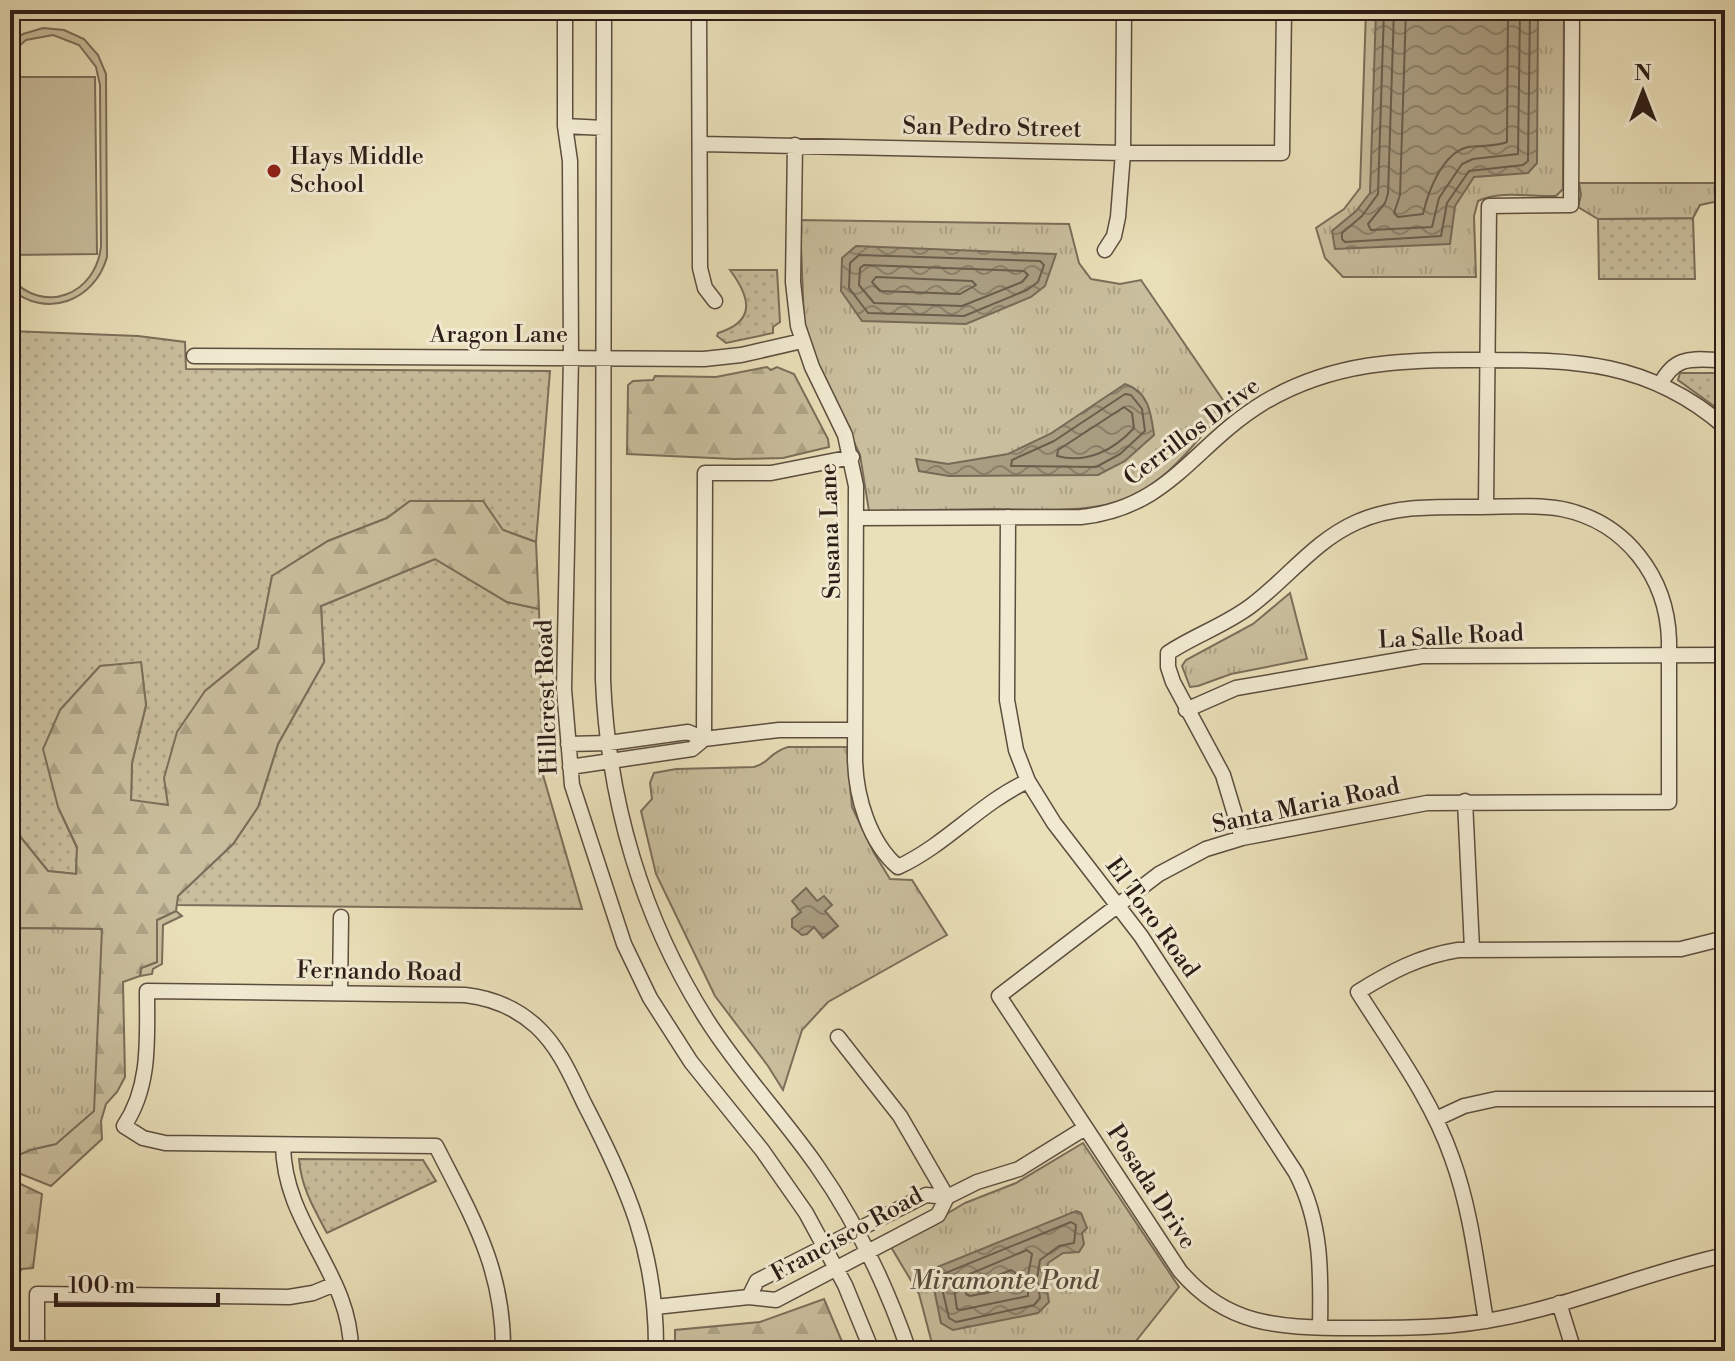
<svg xmlns="http://www.w3.org/2000/svg" width="1735" height="1361" font-family="'Libre Bodoni',serif">
  <style>
    .grass { fill: url(#grass-dots); stroke: #7b6e5a; stroke-width: 2 }
    .forest { fill: url(#forest-firs); stroke: #7b6e5a; stroke-width: 2 }
    .park { fill: url(#park-tufts); stroke: #7b6e5a; stroke-width: 2 }
    .garden { fill: #c9be9d; stroke: #7b6e5a; stroke-width: 2 }
    .water { fill: url(#water-waves); stroke: #776a57; stroke-width: 2 }
    .lines { fill: none; stroke-linecap: round; stroke-linejoin: round }
    .shore { stroke: #6b5d4c; stroke-width: 2 }
    .minor-casing { stroke: #5c4e3f; stroke-width: 17 }
    .minor { stroke: #f1ead1; stroke-width: 14 }
    .poi-dot { fill: #8f2418; stroke: #f1ead1; stroke-width: 3 }
    .labels { text-anchor: middle; dominant-baseline: central; stroke-width: 6; stroke-linejoin: round; paint-order: stroke }
    .street-label { font-size: 24px; fill: #2d1d17; stroke: #f1ead1 }
    .poi-label { font-size: 24px; fill: #2d1d17; stroke: #f1ead1; text-anchor: start }
    .water-label { font-size: 26px; font-style: italic; fill: #584a3c; stroke: #f1ead1 }
  </style>
  <defs>
    <pattern id="grass-dots" width="8" height="8" patternUnits="userSpaceOnUse" patternTransform="scale(2)"><rect width="8" height="8" fill="#c9be9d"/><path d="M2 2h.1M6 6h.1" fill="none" stroke="#ada386" stroke-width="1.8" stroke-linecap="round"/></pattern>
    <pattern id="forest-firs" width="22" height="20" patternUnits="userSpaceOnUse" patternTransform="scale(2)"><rect width="22" height="20" fill="#c9be9d"/><path d="M5 1l3.5 6h-7zM16 11l3.5 6h-7z" fill="#ada386"/></pattern>
    <pattern id="park-tufts" width="24" height="20" patternUnits="userSpaceOnUse" patternTransform="scale(2)"><rect width="24" height="20" fill="#c9be9d"/><path d="M3 7l-1-3M5 7V3M7 7l1-3M15 17l-1-3M17 17v-4M19 17l1-3" fill="none" stroke="#ada386"/></pattern>
    <pattern id="water-waves" width="16" height="10" patternUnits="userSpaceOnUse" patternTransform="scale(2)"><rect width="16" height="10" fill="#a99d81"/><path d="M0 5q4-4 8 0t8 0" fill="none" stroke="#8a7f69"/></pattern>
  </defs>
  <rect width="100%" height="100%" fill="#e9dfb8"/>
  <filter id="stains"><feTurbulence type="fractalNoise" baseFrequency=".0025" numOctaves="4"/><feColorMatrix values="0 0 0 0 .2 0 0 0 0 .09 0 0 0 0 .02 0 0 0 .5 -.17"/></filter>
  <radialGradient id="worn" r=".72"><stop offset=".6" stop-color="#630" stop-opacity="0"/><stop offset="1" stop-color="#630" stop-opacity=".3"/></radialGradient>
  <path class="grass" d="M1693,218L1695,279H1599L1598,219Z
    M730,270H777L780,322L773,327V333L726,343L717,336L718,333C757,321 750,297 730,270Z
    M10,331L138,336L185,342L186,369L550,371L536,542L503,530L445,502L410,501L387,518L328,541L272,576L258,648L205,691L168,806L131,801L132,763L146,705L141,663L100,666L60,710L58,807L77,848L76,874L48,871L10,824Z
    M1680,373H1725V414L1678,380Z
    M435,559L507,602L539,609L543,775L582,909L176,905L178,896L233,844L258,807L278,744L324,662L321,606Z
    M176,911L182,916L163,925L162,964L153,969L152,974L140,976L141,968L157,962V920Z
    M299,1159L423,1160L436,1181L327,1233C314,1209 301,1187 299,1159Z"/>
  <path class="forest" d="M767,367L771,370L777,367L794,374L828,439L829,447L783,458L734,459L627,454L628,385L633,381L653,380L655,376L716,377Z
    M410,501H483L503,530L536,542L539,609L507,602L435,559L321,606L324,662L278,744L258,807L233,844L178,896L176,911L157,920V962L141,968L140,976L123,982L125,1077L117,1092L106,1104L101,1121L102,1139L51,1186L11,1170L10,1159L29,1150L56,1144L101,929L10,928V824L48,871L76,874L77,847L58,807L43,749L60,710L100,666L141,662L146,705L132,763L131,800L168,805L164,778L177,732L205,691L258,648L272,576L328,541L387,518Z
    M10,1179L42,1194L33,1268L22,1269L10,1283Z
    M824,1299L846,1351H675V1330L760,1322Z"/>
  <path class="park" d="M1366,10H1564L1563,189L1556,196C1531,197 1500,190 1478,201L1474,216L1476,277H1343L1325,258L1316,228L1344,209L1360,188Z
    M1579,183H1718L1719,201L1700,205L1693,218L1598,219L1578,207L1581,195Z
    M800,220L1069,224L1079,263L1091,279L1120,284L1141,280L1227,406C1204,433 1180,464 1152,485C1109,517 1041,509 991,509C950,510 909,510 869,511L860,455L813,353L804,323Z
    M1290,593L1307,659L1231,674L1198,686L1190,687L1182,666L1186,660L1253,624Z
    M788,747H847L852,807L874,853L890,879L912,880L947,935L828,1002L802,1030L783,1090L768,1066L715,996L656,874L641,811L652,799L650,783L654,773L676,769L754,767C770,763 768,753 788,747Z
    M10,928L102,929L94,1111L56,1144L30,1150L10,1159Z
    M1083,1143L1179,1287L1128,1351H934L919,1294L891,1247L965,1203L1016,1183Z"/>
  <path class="garden" d="M43,28L64,30L84,39L98,55L106,74L107,257C95,301 45,320 10,288V277C43,316 96,295 101,246L100,85L96,67L79,45L53,35L26,40L10,54V43L23,34Z
    M10,77H95L97,254L10,255Z"/>
  <path class="water" d="M1376,10H1538L1537,163L1528,173L1474,177L1455,206L1450,244L1335,249L1332,231L1356,211L1370,193Z
    M856,246L1056,254L1045,286L1031,297L966,324L862,321L841,291L842,258Z
    M1125,384C1149,392 1151,413 1154,435L1125,461L1098,475L949,476L919,471L916,459L948,464L1008,454L1050,434Z
    M806,888L817,901L824,896L832,905L825,911L838,926L823,938L814,927L807,934L802,935L792,927V919L801,912L792,901Z
    M1076,1211L1081,1213L1087,1228L1082,1233L1084,1244L1079,1252L1063,1253L1048,1263L1045,1278L1049,1302L1038,1313L953,1330L941,1323L933,1284L935,1268Z"/>
  <g class="lines">
    <path class="shore" d="M1384,10L1378,194L1362,216L1342,233V239L1345,242L1441,236L1447,203L1469,171L1523,165L1528,161L1530,10
      M1394,10L1388,194L1385,203L1368,224L1371,230L1432,227L1439,198L1462,164L1473,159L1518,154L1520,10
      M1406,10L1400,195L1394,213L1398,217L1423,214C1428,192 1442,153 1468,147C1481,145 1495,147 1507,142L1508,10
      M859,255L1040,261L1044,265L1038,282L1027,290L964,316L868,313L849,288L850,263Z
      M864,265L1024,271L1028,275L1022,282L962,306L874,303L859,285L860,268Z
      M876,277L972,281L976,285L960,294L880,291L872,282Z
      M1125,394L1131,395L1142,409L1145,431L1120,454L1096,467L1011,466L1012,460L1054,441Z
      M1124,407L1132,413L1134,428C1114,450 1087,464 1057,456L1058,450Z
      M1071,1222L1076,1225L1074,1243L1059,1246L1040,1260L1037,1278L1040,1298L1034,1305L956,1322L949,1318L941,1284L943,1274Z
      M1027,1250L1032,1254L1028,1276V1296L961,1310L957,1309L953,1281Z
      M1011,1270L1016,1273L1014,1287L970,1296L966,1294L967,1288Z"/>
    <defs>
      <path id="minor" d="M565,10V126L570,161L571,358L564,689L572,785L624,944L650,998L691,1062L762,1150L806,1213L845,1285L872,1351
        M604,10L603,680C608,801 642,918 707,1020C740,1072 782,1116 817,1166C857,1223 886,1285 909,1351
        M699,10L700,268L705,288L715,301
        M565,126L604,128
        M700,144L1123,153H1282L1284,10
        M795,145L793,282L798,326L812,367L845,435L856,486L855,760C856,797 869,842 898,867C946,845 980,803 1028,781
        M1105,250L1114,236L1118,217L1123,153L1124,10
        M194,356L704,359L741,355L802,341
        M1660,385C1676,353 1694,360 1725,360
        M1486,507L1489,206L1571,205L1572,10
        M1008,517L1007,700L1016,750L1028,781L1054,823L1141,936L1296,1173C1322,1223 1321,1273 1320,1327
        M856,518L1081,517C1169,508 1194,445 1263,403C1331,362 1402,359 1480,360C1575,360 1648,360 1725,427
        M1186,710L1236,688L1422,656L1725,655
        M704,739L705,473H771L852,457
        M568,744L609,743L688,732L704,739L779,730H855
        M570,767L692,749L704,739
        M1465,801L1472,949
        M1242,838L1223,775L1173,682L1168,667V653C1195,635 1226,625 1252,605C1288,578 1314,541 1357,522C1395,505 1436,507 1477,507C1505,507 1535,504 1562,509C1626,522 1667,577 1669,640V802L1427,803L1242,838L1206,849L1159,874L999,996L1180,1271C1227,1326 1277,1327 1345,1328C1398,1328 1450,1329 1502,1318C1578,1303 1650,1271 1725,1255
        M340,993L341,917
        M838,1037L900,1116L947,1197
        M1436,1119L1464,1106L1496,1099H1725
        M283,1145C284,1226 351,1273 351,1351
        M749,1297L757,1281L926,1195L947,1197L977,1182L1019,1169L1085,1128
        M1559,1303L1574,1351
        M655,1307L749,1297L776,1300L938,1215L947,1197
        M1486,1321C1477,1267 1471,1210 1452,1158C1431,1098 1392,1046 1358,992C1390,972 1420,956 1458,950L1681,949L1725,938
        M37,1351V1294L289,1297L313,1293L335,1284
        M503,1351C504,1269 472,1217 436,1146L165,1143L143,1138L124,1126C151,1086 147,1038 147,991L465,995C492,998 516,1008 536,1026C559,1047 571,1076 584,1103C628,1188 657,1253 656,1351"/>
    </defs>
    <use href="#minor" class="minor-casing"/>
    <use href="#minor" class="minor"/>
  </g>
  <circle class="poi-dot" cx="274" cy="171" r="8"/>
  <g class="labels">
    <g class="street-label">
      <text transform="translate(992 128) rotate(1)">San Pedro Street</text>
      <text x="499" y="335">Aragon Lane</text>
      <text transform="translate(1192 432) rotate(-37)">Cerrillos Drive</text>
      <text transform="translate(831 531) rotate(-92)">Susana Lane</text>
      <text transform="translate(1451 637) rotate(-3)">La Salle Road</text>
      <text transform="translate(547 697) rotate(-92)">Hillcrest Road</text>
      <text transform="translate(1306 806) rotate(-12)">Santa Maria Road</text>
      <text transform="translate(1152 918) rotate(54)">El Toro Road</text>
      <text transform="translate(379 972) rotate(1)">Fernando Road</text>
      <text transform="translate(1151 1187) rotate(57)">Posada Drive</text>
      <text transform="translate(847 1235) rotate(-29)">Francisco Road</text>
    </g>
    <g class="poi-label">
      <text x="290" y="157">Hays Middle<tspan x="290" dy="28">School</tspan></text>
    </g>
    <g class="water-label">
      <text x="1004" y="1281">Miramonte Pond</text>
    </g>
  </g>
  <rect width="1735" height="1361" fill="none" stroke="#e9dfb8" stroke-width="40"/>
  <rect x="12" y="12" width="1711" height="1337" fill="none" stroke="#2d1d17" stroke-width="4"/>
  <rect x="20" y="20" width="1695" height="1321" fill="none" stroke="#2d1d17" stroke-width="2"/>
  <g transform="translate(1643 92)" stroke="#f1ead1" stroke-width="6" paint-order="stroke">
  <path d="M0-6L14 30L0 20L-14 30Z" fill="#2d1d17"/>
  <text y="-12" font-size="22" font-weight="bold" text-anchor="middle" fill="#2d1d17">N</text>
  </g>
  <path d="M56 1293v12h162v-12" fill="none" stroke="#2d1d17" stroke-width="4"/>
  <text x="68" y="1293" font-size="24" fill="#2d1d17" stroke="#f1ead1" stroke-width="6" paint-order="stroke">100 m</text>
  <rect width="100%" height="100%" filter="url(#stains)"/>
  <rect width="100%" height="100%" fill="url(#worn)"/>
</svg>
